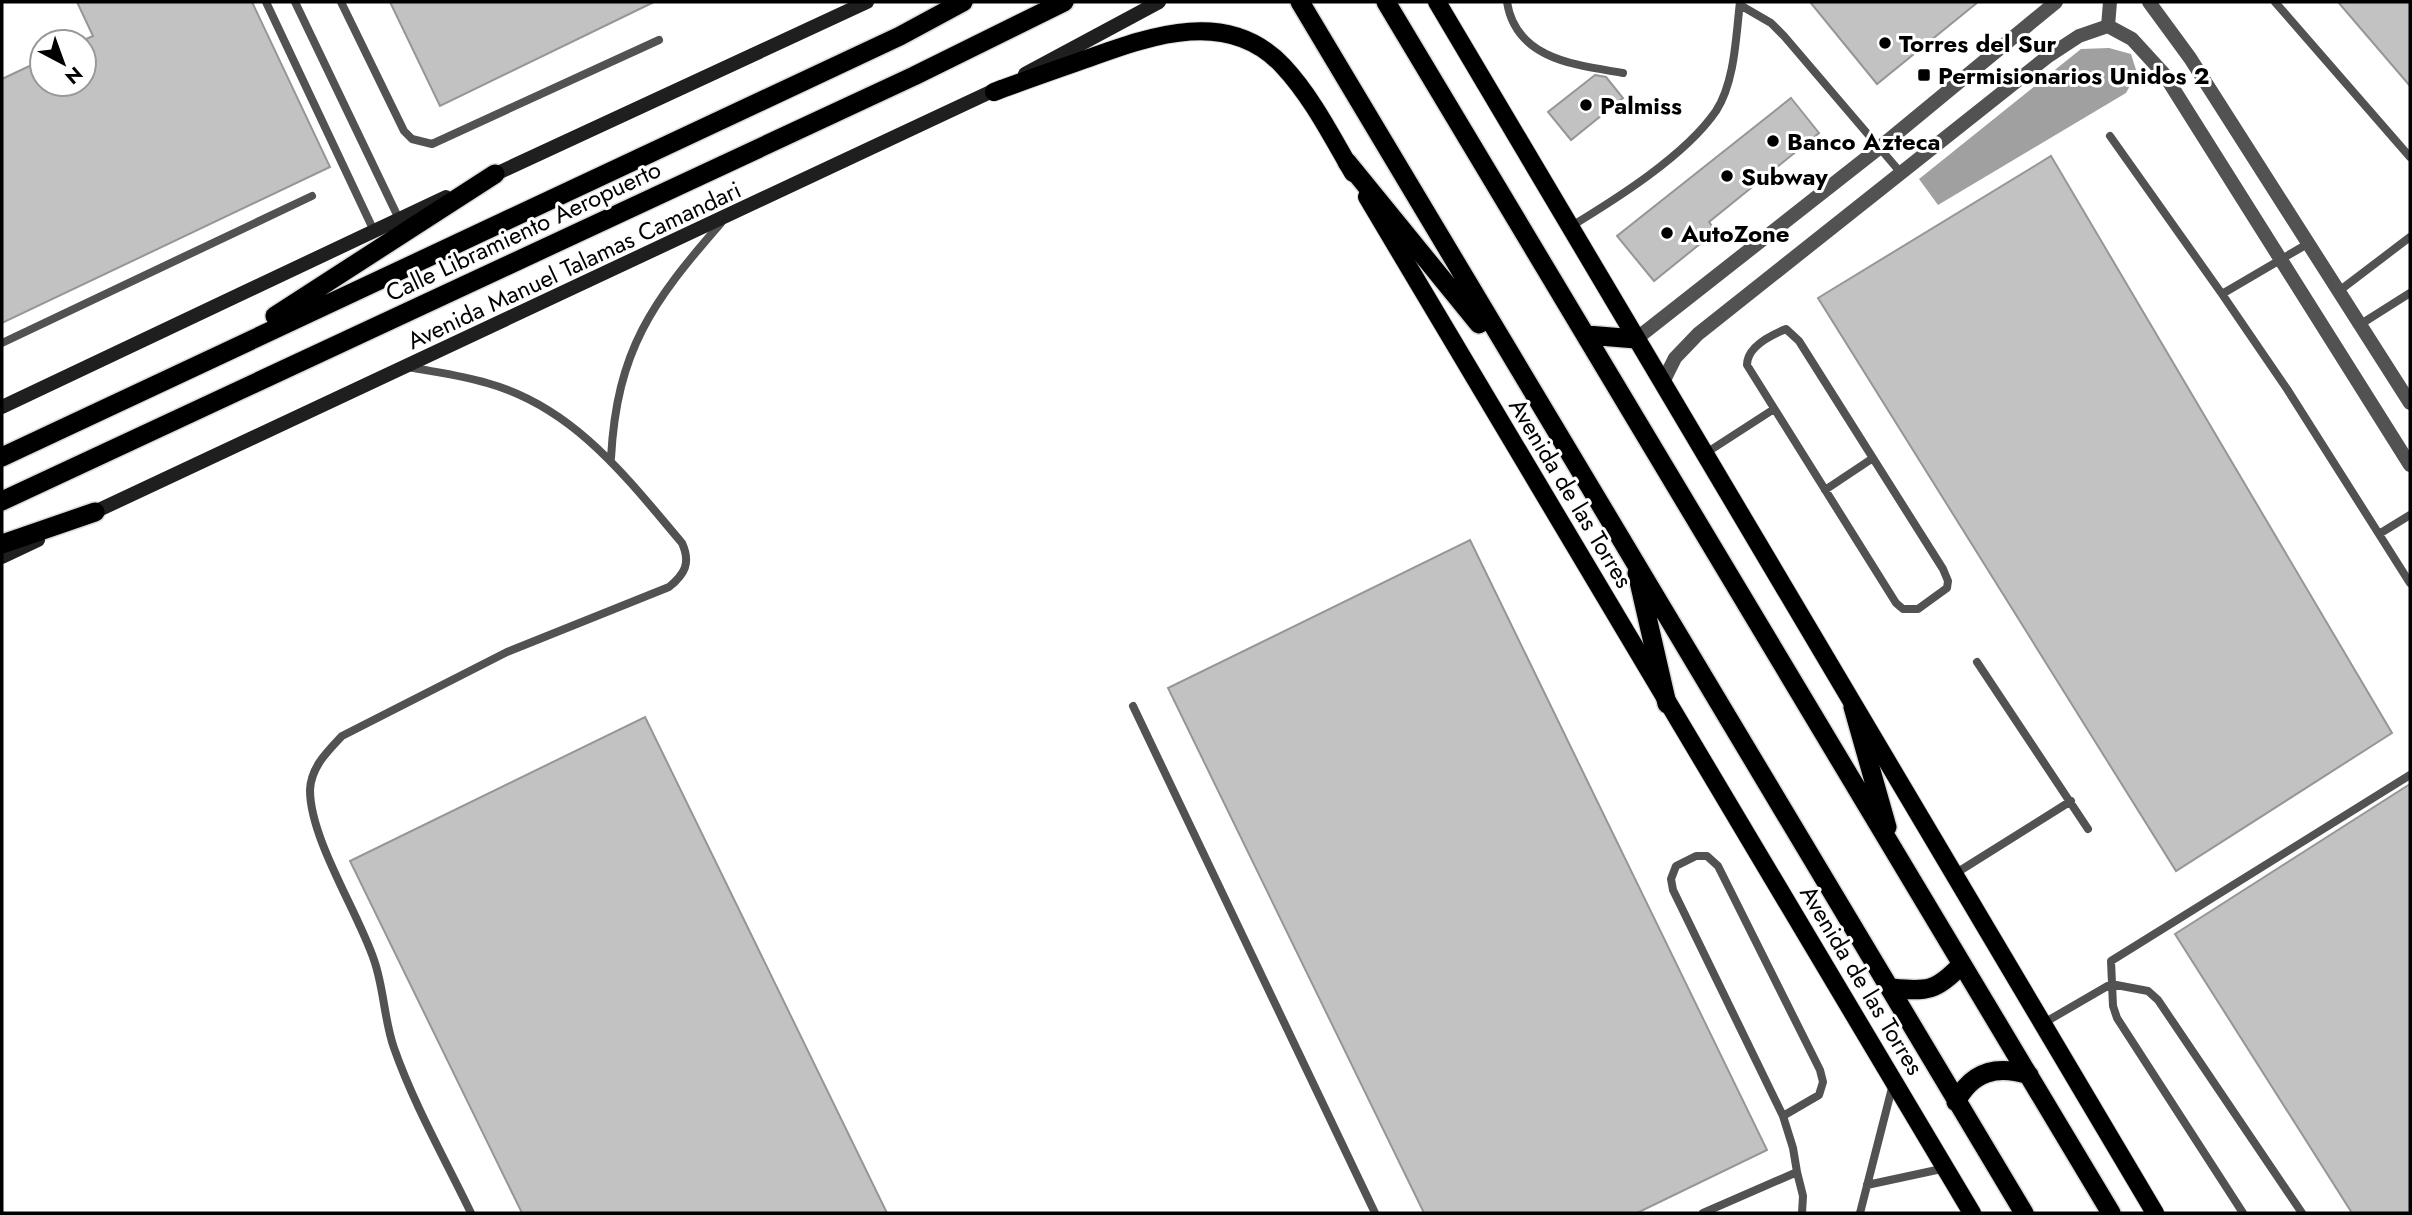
<svg xmlns="http://www.w3.org/2000/svg" width="2412" height="1215" font-family="Jost,sans-serif">
  <style>
    .water { fill: #a0a0a0 }
    .building { fill: #c2c2c2; stroke: #969696; stroke-width: 2 }
    .lines { fill: none; stroke-linecap: round; stroke-linejoin: round }
    .primary-casing { stroke: #dbdbdb; stroke-width: 20 }
    .trunk-casing { stroke: #dbdbdb; stroke-width: 22 }
    .service { stroke: #525252; stroke-width: 8 }
    .minor { stroke: #525252; stroke-width: 14 }
    .secondary { stroke: #1f1f1f; stroke-width: 14 }
    .primary { stroke: #000; stroke-width: 18 }
    .trunk { stroke: #000; stroke-width: 19 }
    .poi-dot { fill: #000; stroke: #fff; stroke-width: 2.5 }
    .labels { text-anchor: middle; dominant-baseline: central; stroke-width: 6; stroke-linejoin: round; paint-order: stroke }
    .poi-label { font-size: 24px; font-weight: bold; fill: #000; stroke: #fff; text-anchor: start }
    .street-label { font-size: 24px; fill: #000; stroke: #fff }
  </style>
  <rect width="100%" height="100%" fill="#fff"/>
  <path class="water" d="M2109,48L2131,54L2137,73L2126,93L1938,205L1919,179L2081,49Z"/>
  <path class="building" d="M77,2H252L330,167L2,323V79L42,60V84H84V40L93,36Z
    M390,2H654L440,106Z
    M1810,2H1978L1877,84Z
    M2338,2H2410V86Z
    M1595,75L1606,77L1623,98L1571,140L1548,112Z
    M1791,98L1819,133L1709,222L1716,231L1654,281L1617,236Z
    M2051,156L2392,733L2176,871L1818,298Z
    M1470,540L1767,1150L1637,1213H1424L1168,688Z
    M645,717L887,1213H522L350,861Z
    M2410,784V1213H2352L2175,934Z"/>
  <g class="lines">
    <defs>
      <path id="primary" d="M1437,2L2155,1213
        M994,92C1026,80 1058,69 1089,58C1153,35 1229,8 1283,66C1312,97 1332,137 1353,173
        M1367,197L1972,1213"/>
      <path id="trunk" d="M1300,2C1539,407 1785,808 2024,1213
        M1386,2L2111,1213
        M1347,162L1479,324
        M275,316L495,174
        M1587,335L1636,339
        M2,457L900,36L963,2
        M2,501L914,76L1064,2
        M2,544L95,512
        M1637,573L1667,704
        M1853,707L1887,827
        M1892,988C1927,992 1937,991 1962,964
        M1956,1102C1972,1071 1997,1065 2029,1075"/>
    </defs>
    <use href="#primary" class="primary-casing"/>
    <use href="#trunk" class="trunk-casing"/>
    <path class="service" d="M266,2L374,231
      M295,2L399,219
      M341,2L404,131L412,139L432,144L659,40
      M1507,2C1516,60 1577,65 1623,73
      M2275,2L2410,157
      M1740,5L1771,23L1784,36L1901,173
      M2110,136L2222,294
      M1570,227C1616,199 1685,156 1716,111C1735,82 1736,35 1740,2
      M2309,243L2222,294L2287,389L2410,583
      M2339,291L2410,237
      M2361,324L2410,293
      M1786,329L1799,341L1943,569L1948,581L1947,588L1918,609H1903L1896,603L1747,365C1747,347 1771,335 1786,329Z
      M2,343L312,196
      M408,367C434,372 461,375 487,383C574,407 627,478 682,543C691,563 685,574 669,587L507,652L342,736C327,752 311,767 310,790C310,839 358,912 374,960C384,988 384,1020 394,1048C414,1105 445,1159 471,1213
      M1706,453L1774,409
      M611,458C617,350 652,302 721,223
      M1825,490L1873,458
      M2379,534L2410,515
      M1977,662L2088,829
      M1133,706L1375,1213
      M1953,875L2071,801
      M2042,1024L2111,984L2148,991L2158,1000L2302,1213
      M1797,1172L1803,1196L1802,1213
      M1867,1185L1946,1168
      M1703,1213L1797,1172L1793,1148L1783,1116L1673,890L1671,879L1676,866L1696,856H1707L1718,866L1820,1070L1823,1082L1819,1095L1783,1116
      M1860,1213L1893,1084
      M2243,1213L2117,1018L2113,1006L2111,961L2410,775"/>
    <path class="minor" d="M2149,2L2190,58L2410,403
      M2108,26L2132,39L2164,74L2410,465
      M2108,26L2110,2
      M1636,339L1879,148L2056,2
      M1663,382L1675,358L1698,334L2047,57L2079,36L2108,26"/>
    <path class="secondary" d="M1025,74L1159,2
      M487,178L867,2
      M2,407L446,197
      M88,515L1001,87
      M2,557L38,540"/>
    <use href="#primary" class="primary"/>
    <use href="#trunk" class="trunk"/>
  </g>
  <g class="poi-dot">
    <circle cx="1885" cy="43" r="7"/>
    <rect x="1917" y="68" width="14" height="14" rx="3.5"/>
    <circle cx="1586" cy="105" r="7"/>
    <circle cx="1773" cy="141" r="7"/>
    <circle cx="1727" cy="176" r="7"/>
    <circle cx="1667" cy="233" r="7"/>
  </g>
  <g class="labels">
    <g class="poi-label">
      <text x="1899" y="43">Torres del Sur</text>
      <text x="1938" y="75">Permisionarios Unidos 2</text>
      <text x="1600" y="105">Palmiss</text>
      <text x="1787" y="141">Banco Azteca</text>
      <text x="1741" y="176">Subway</text>
      <text x="1681" y="233">AutoZone</text>
    </g>
    <g class="street-label">
      <text transform="translate(523 231) rotate(-25)">Calle Libramiento Aeropuerto</text>
      <text transform="translate(574 265) rotate(-25)">Avenida Manuel Talamas Camandari</text>
      <text transform="translate(1571 493) rotate(59)">Avenida de las Torres</text>
      <text transform="translate(1862 980) rotate(59)">Avenida de las Torres</text>
    </g>
  </g>
  <rect width="2412" height="1215" fill="none" stroke="#000000" stroke-width="7"/>
  <g transform="translate(63 63) rotate(139)"><circle r="33" fill="#ffffff" stroke="#999999" stroke-width="2"/>
  <path d="M0-5L12 26L0 18L-12 26Z" fill="#000000"/>
  <text y="-10" font-size="19" font-weight="bold" text-anchor="middle" fill="#000000">N</text>
  </g>
</svg>
